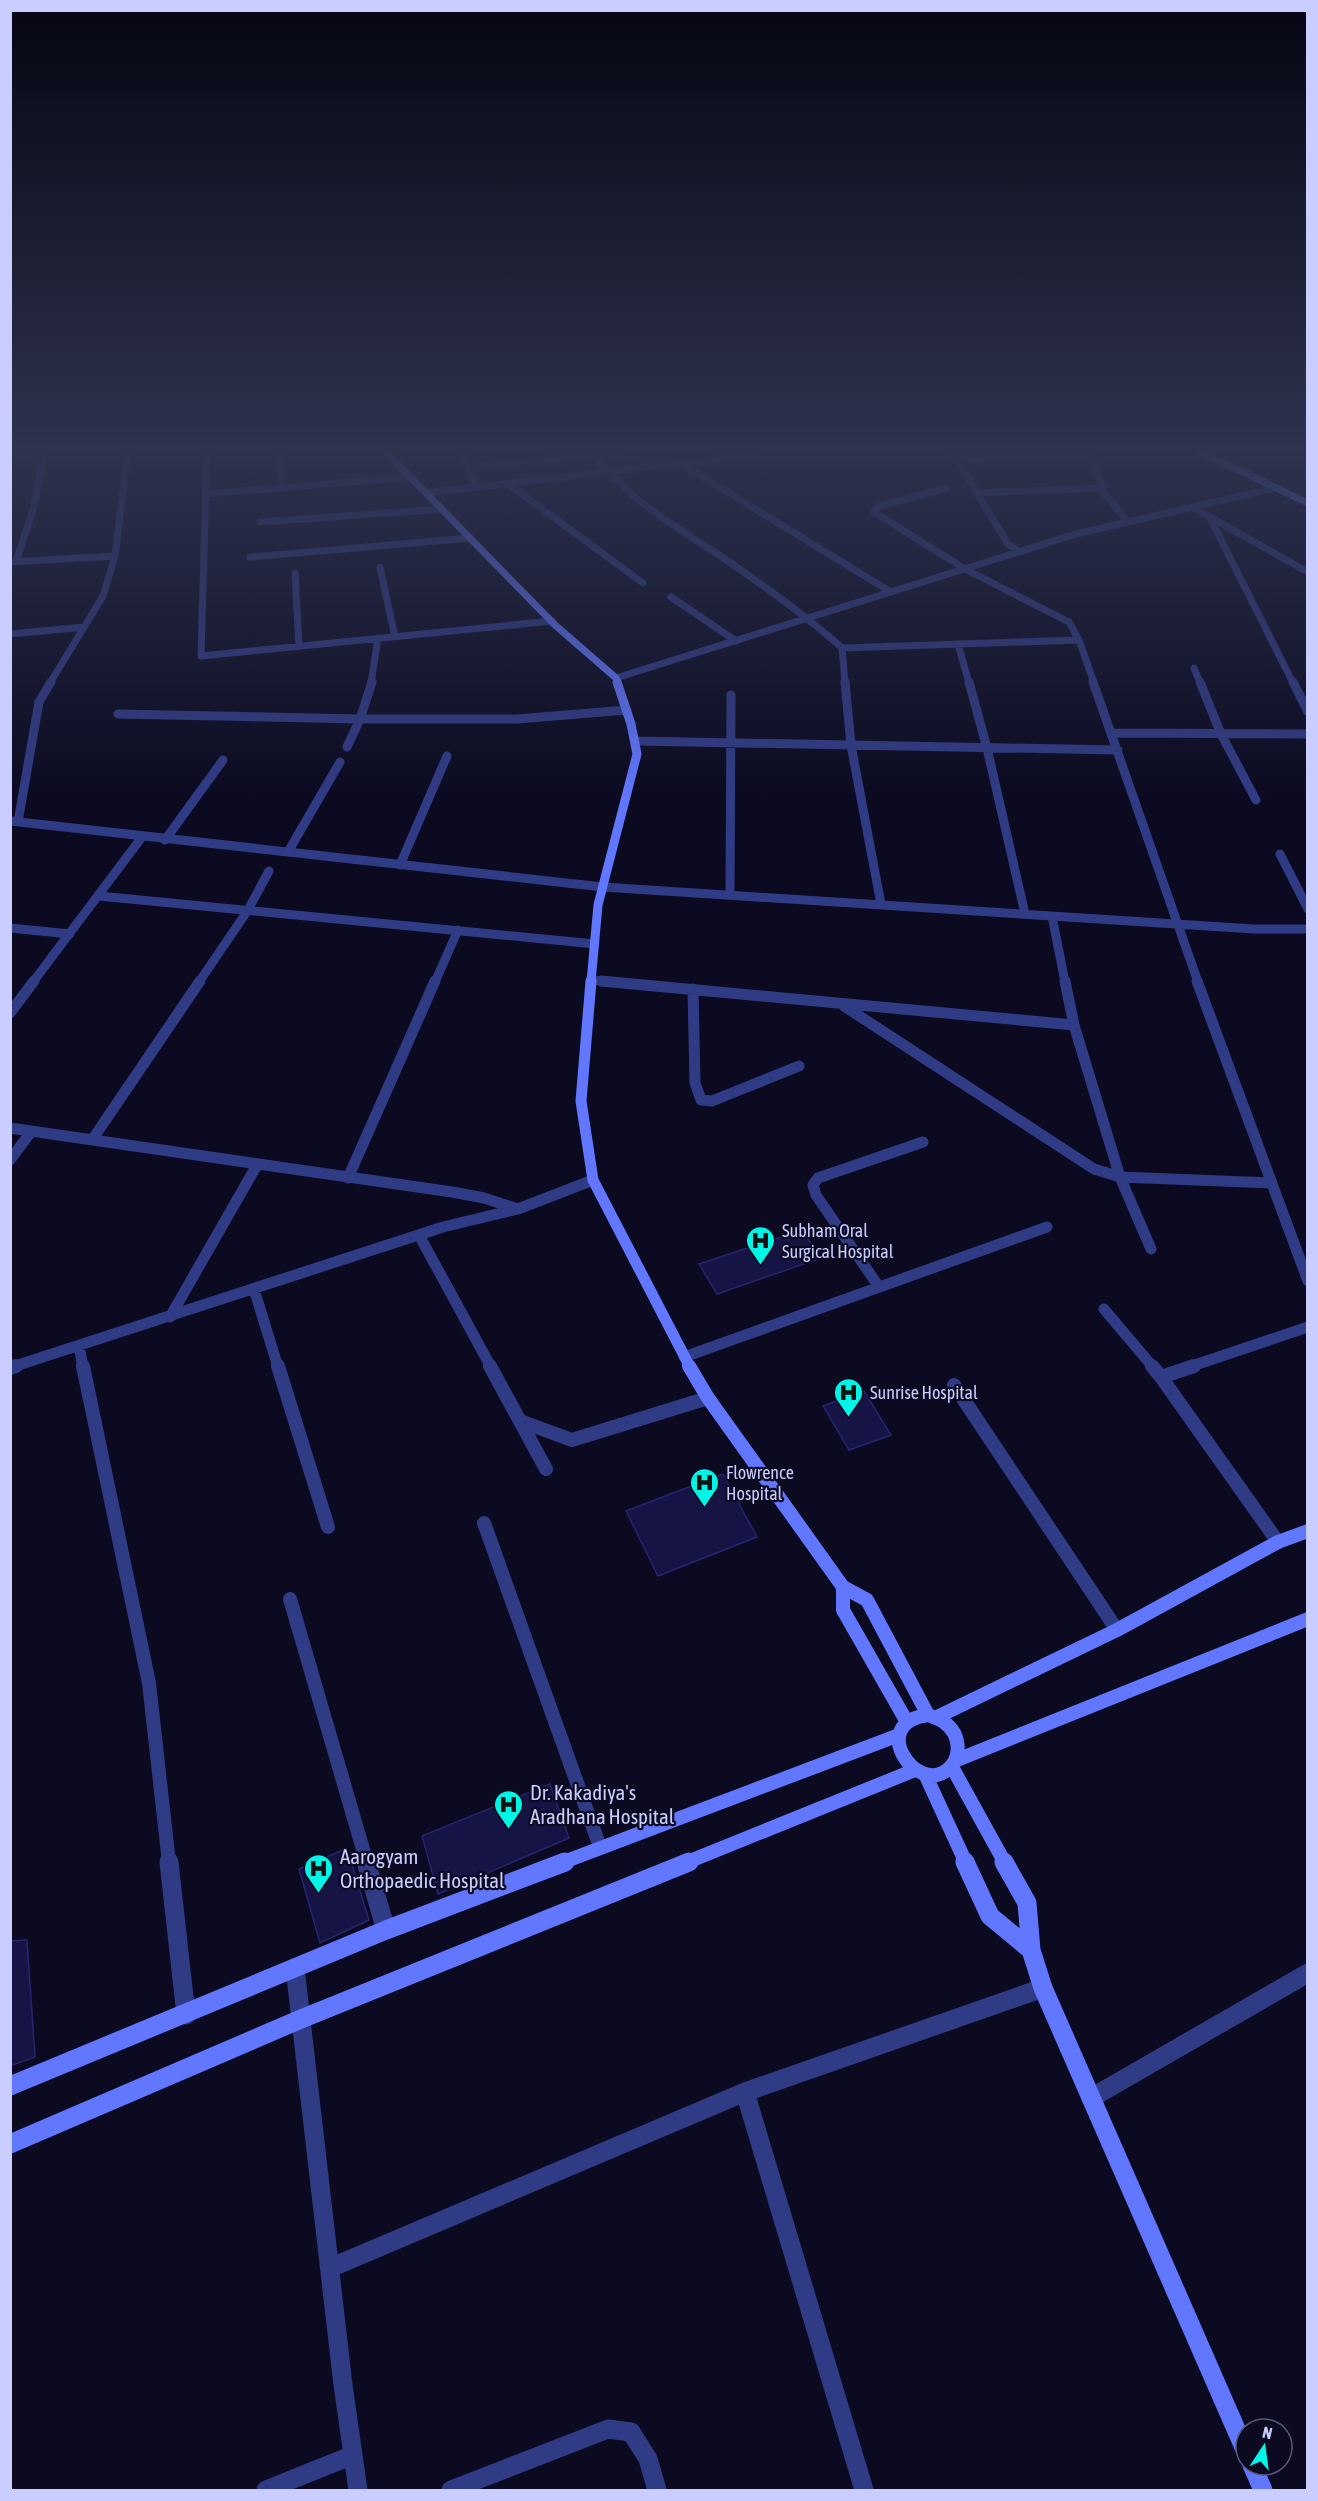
<svg xmlns="http://www.w3.org/2000/svg" width="1318" height="2501" font-family="'Asap Condensed',sans-serif">
  <style>
    .building { fill: #161444; stroke: #272472; stroke-width: 1.5 }
    .lines { fill: none; stroke-linecap: round; stroke-linejoin: round }
    .street-far4 { stroke: #303b85; stroke-width: 7 }
    .street-far3 { stroke: #303b85; stroke-width: 9 }
    .street-far2 { stroke: #303b85; stroke-width: 11 }
    .street-far1 { stroke: #303b85; stroke-width: 14 }
    .street { stroke: #303b85; stroke-width: 19 }
    .secondary-far4 { stroke: #6177ff; stroke-width: 7 }
    .secondary-far3 { stroke: #6177ff; stroke-width: 9 }
    .secondary-far2 { stroke: #6177ff; stroke-width: 11 }
    .secondary-far1 { stroke: #6177ff; stroke-width: 14 }
    .secondary { stroke: #6177ff; stroke-width: 19 }
    .labels { text-anchor: middle; dominant-baseline: central; stroke-width: 4.5; stroke-linejoin: round; paint-order: stroke }
    .poi-label { font-size: 18px; fill: #cacdff; stroke: #0b0a21; text-anchor: start }
    .near-poi-label { font-size: 21px; fill: #cacdff; stroke: #0b0a21; text-anchor: start }
  </style>
  <rect width="100%" height="100%" fill="#0b0a21"/>
  <path class="building" d="M802,1230L821,1258L717,1294L699,1264Z
    M864,1391L891,1435L849,1450L823,1406Z
    M723,1474L757,1537L658,1576L626,1511Z
    M550,1784L569,1838L438,1894L422,1836Z
    M347,1848L369,1920L320,1943L299,1869Z
    M27,1940L35,2057L10,2066V1941Z"/>
  <g class="lines">
    <path class="street-far4" d="M207,450L201,656L552,621
      M280,450L282,488
      M461,450L471,469
      M591,450C624,498 677,527 725,559C766,587 805,615 842,648L1079,640
      M951,450L1008,544L1020,552
      M1089,450L1105,494L1128,522
      M1301,450L1308,453
      M10,454L47,450
      M956,459L1090,453
      M680,463L891,592
      M507,483L643,583
      M477,487L469,472L477,467L624,450
      M947,488L877,507L874,512L965,569L1069,622L1079,640L1094,683
      M426,493L716,459L758,450
      M977,493L1102,488
      M206,494L410,477
      M1192,507L1308,572
      M1210,518L1293,683
      M260,522L442,509
      M250,557L470,538
      M10,562L115,556
      M16,562L33,510L45,450
      M380,567L395,637
      M295,573L299,646
      M671,597L736,641
      M10,634L84,627
      M958,644L969,683
      M842,648L845,683
      M1194,668L1200,683
      M616,678L1076,534L1275,488
      M50,683L103,596L115,556L128,450
      M371,683L378,638"/>
    <path class="street-far3" d="M372,682L360,719H517L627,710
      M845,682L851,745L881,904
      M969,682L987,748L1025,914
      M1093,682L1198,982
      M1200,682L1221,734L1256,800
      M1293,682L1308,712
      M118,714L360,719L347,747
      M1112,733L1308,734
      M635,741L1118,750
      M10,821L603,887L1254,929H1308
      M18,822L39,702L51,682
      M165,840L223,760
      M288,852L340,762
      M1280,854L1308,909
      M400,865L447,756
      M730,895L731,695
      M99,896L595,944
      M1052,916L1065,982
      M10,928L70,934
      M592,980L617,982
      M33,982L142,837
      M199,982L248,910L269,871
      M435,982L458,930"/>
    <path class="street-far2" d="M601,981L1074,1025
      M1065,981L1074,1025L1120,1177L1151,1249
      M1197,981L1308,1281
      M693,989L695,1083L701,1100L712,1101L799,1066
      M844,1006L1094,1169L1120,1177L1272,1183
      M10,1013L34,981
      M10,1128L452,1192L484,1198L518,1209
      M92,1140L200,981
      M10,1160L31,1132
      M348,1178L435,981
      M419,1235L491,1367
      M879,1287L816,1195L813,1185L818,1178L923,1142
      M254,1289L278,1367
      M1104,1309L1153,1367
      M170,1317L257,1165
      M79,1346L83,1367
      M684,1357L1047,1227
      M12,1367L443,1227L518,1209L593,1180
      M1189,1367L1308,1327"/>
    <path class="street-far1" d="M83,1366L149,1683L169,1863
      M278,1366L328,1527
      M490,1366L546,1469
      M1152,1366L1161,1377
      M1194,1366L1161,1377L1278,1542
      M10,1368L16,1366
      M954,1385L1117,1630
      M520,1421L572,1440L708,1398
      M484,1523L600,1847
      M290,1599L367,1863"/>
    <path class="street" d="M169,1862L186,2015
      M366,1862L386,1930
      M295,1968L343,2385L358,2490
      M745,2092L864,2490
      M1091,2098L1308,1973
      M330,2268L745,2092L1043,1988
      M266,2490L353,2455
      M451,2490L608,2429L631,2432L648,2459L657,2490"/>
    <path class="secondary-far4" d="M384,450L555,625L616,678L618,683
      M1197,450L1308,503"/>
    <path class="secondary-far3" d="M591,982L598,905L637,754L631,724L617,682"/>
    <path class="secondary-far2" d="M591,981L581,1101L593,1180L690,1367"/>
    <path class="secondary-far1" d="M689,1366L708,1398L843,1587L867,1600L928,1715
      M843,1587V1610L907,1722
      M928,1715C933,1717 940,1719 945,1723C960,1734 963,1758 947,1770C916,1795 867,1723 928,1715Z
      M937,1717L1117,1630L1278,1542L1308,1531
      M957,1760L1308,1619
      M952,1767L1005,1863
      M925,1774L966,1863
      M561,1863L899,1735
      M685,1863L915,1770"/>
    <path class="secondary" d="M965,1862L990,1916L1031,1950
      M1004,1862L1027,1903L1031,1950L1043,1988L1246,2452
      M10,2086L386,1930L565,1862
      M10,2144L301,2019L689,1862
      M1252,2465L1263,2490"/>
  </g>
  <linearGradient id="sky" x2="0" y2="1"><stop stop-color="#060612"/><stop offset="0.56" stop-color="#2e334e"/><stop offset="1" stop-color="#2e334e" stop-opacity="0"/></linearGradient>
  <rect width="1318" height="800" fill="url(#sky)"/>
  <defs>
    <symbol id="hospital-pin" viewBox="-11 -11 22 30"><path d="M0 17L-7.5 6A9.5 9.5 0 1 1 7.5 6Z" fill="#00f5e6" stroke="#0b0a21"/><path d="M-5-5h3v3.5h4V-5h3V5h-3V1.5h-4V5h-3Z" fill="#111"/></symbol>
  </defs>
  <g fill-rule="evenodd">
    <use href="#hospital-pin" x="744" y="1224" width="33" height="45"/>
    <use href="#hospital-pin" x="832" y="1376" width="33" height="45"/>
    <use href="#hospital-pin" x="688" y="1466" width="33" height="45"/>
    <use href="#hospital-pin" x="492" y="1788" width="33" height="45"/>
    <use href="#hospital-pin" x="302" y="1852" width="33" height="45"/>
  </g>
  <g class="labels">
    <g class="poi-label">
      <text x="782" y="1230">Subham Oral<tspan x="782" dy="21">Surgical Hospital</tspan></text>
      <text x="870" y="1392">Sunrise Hospital</text>
      <text x="726" y="1472">Flowrence<tspan x="726" dy="21">Hospital</tspan></text>
    </g>
    <g class="near-poi-label">
      <text x="530" y="1792">Dr. Kakadiya's<tspan x="530" dy="24">Aradhana Hospital</tspan></text>
      <text x="340" y="1856">Aarogyam<tspan x="340" dy="24">Orthopaedic Hospital</tspan></text>
    </g>
  </g>
  <rect width="1318" height="2501" fill="none" stroke="#cacdff" stroke-width="24"/>
  <g transform="translate(1264 2447) rotate(13)"><circle r="28" fill="#0b0a21" stroke="#57587a" stroke-width="1.5"/>
  <path d="M0-4.5L10 22L0 15L-10 22Z" fill="#00f5e6"/>
  <text y="-9" font-size="16" font-weight="bold" text-anchor="middle" fill="#cacdff">N</text>
  </g>
</svg>
